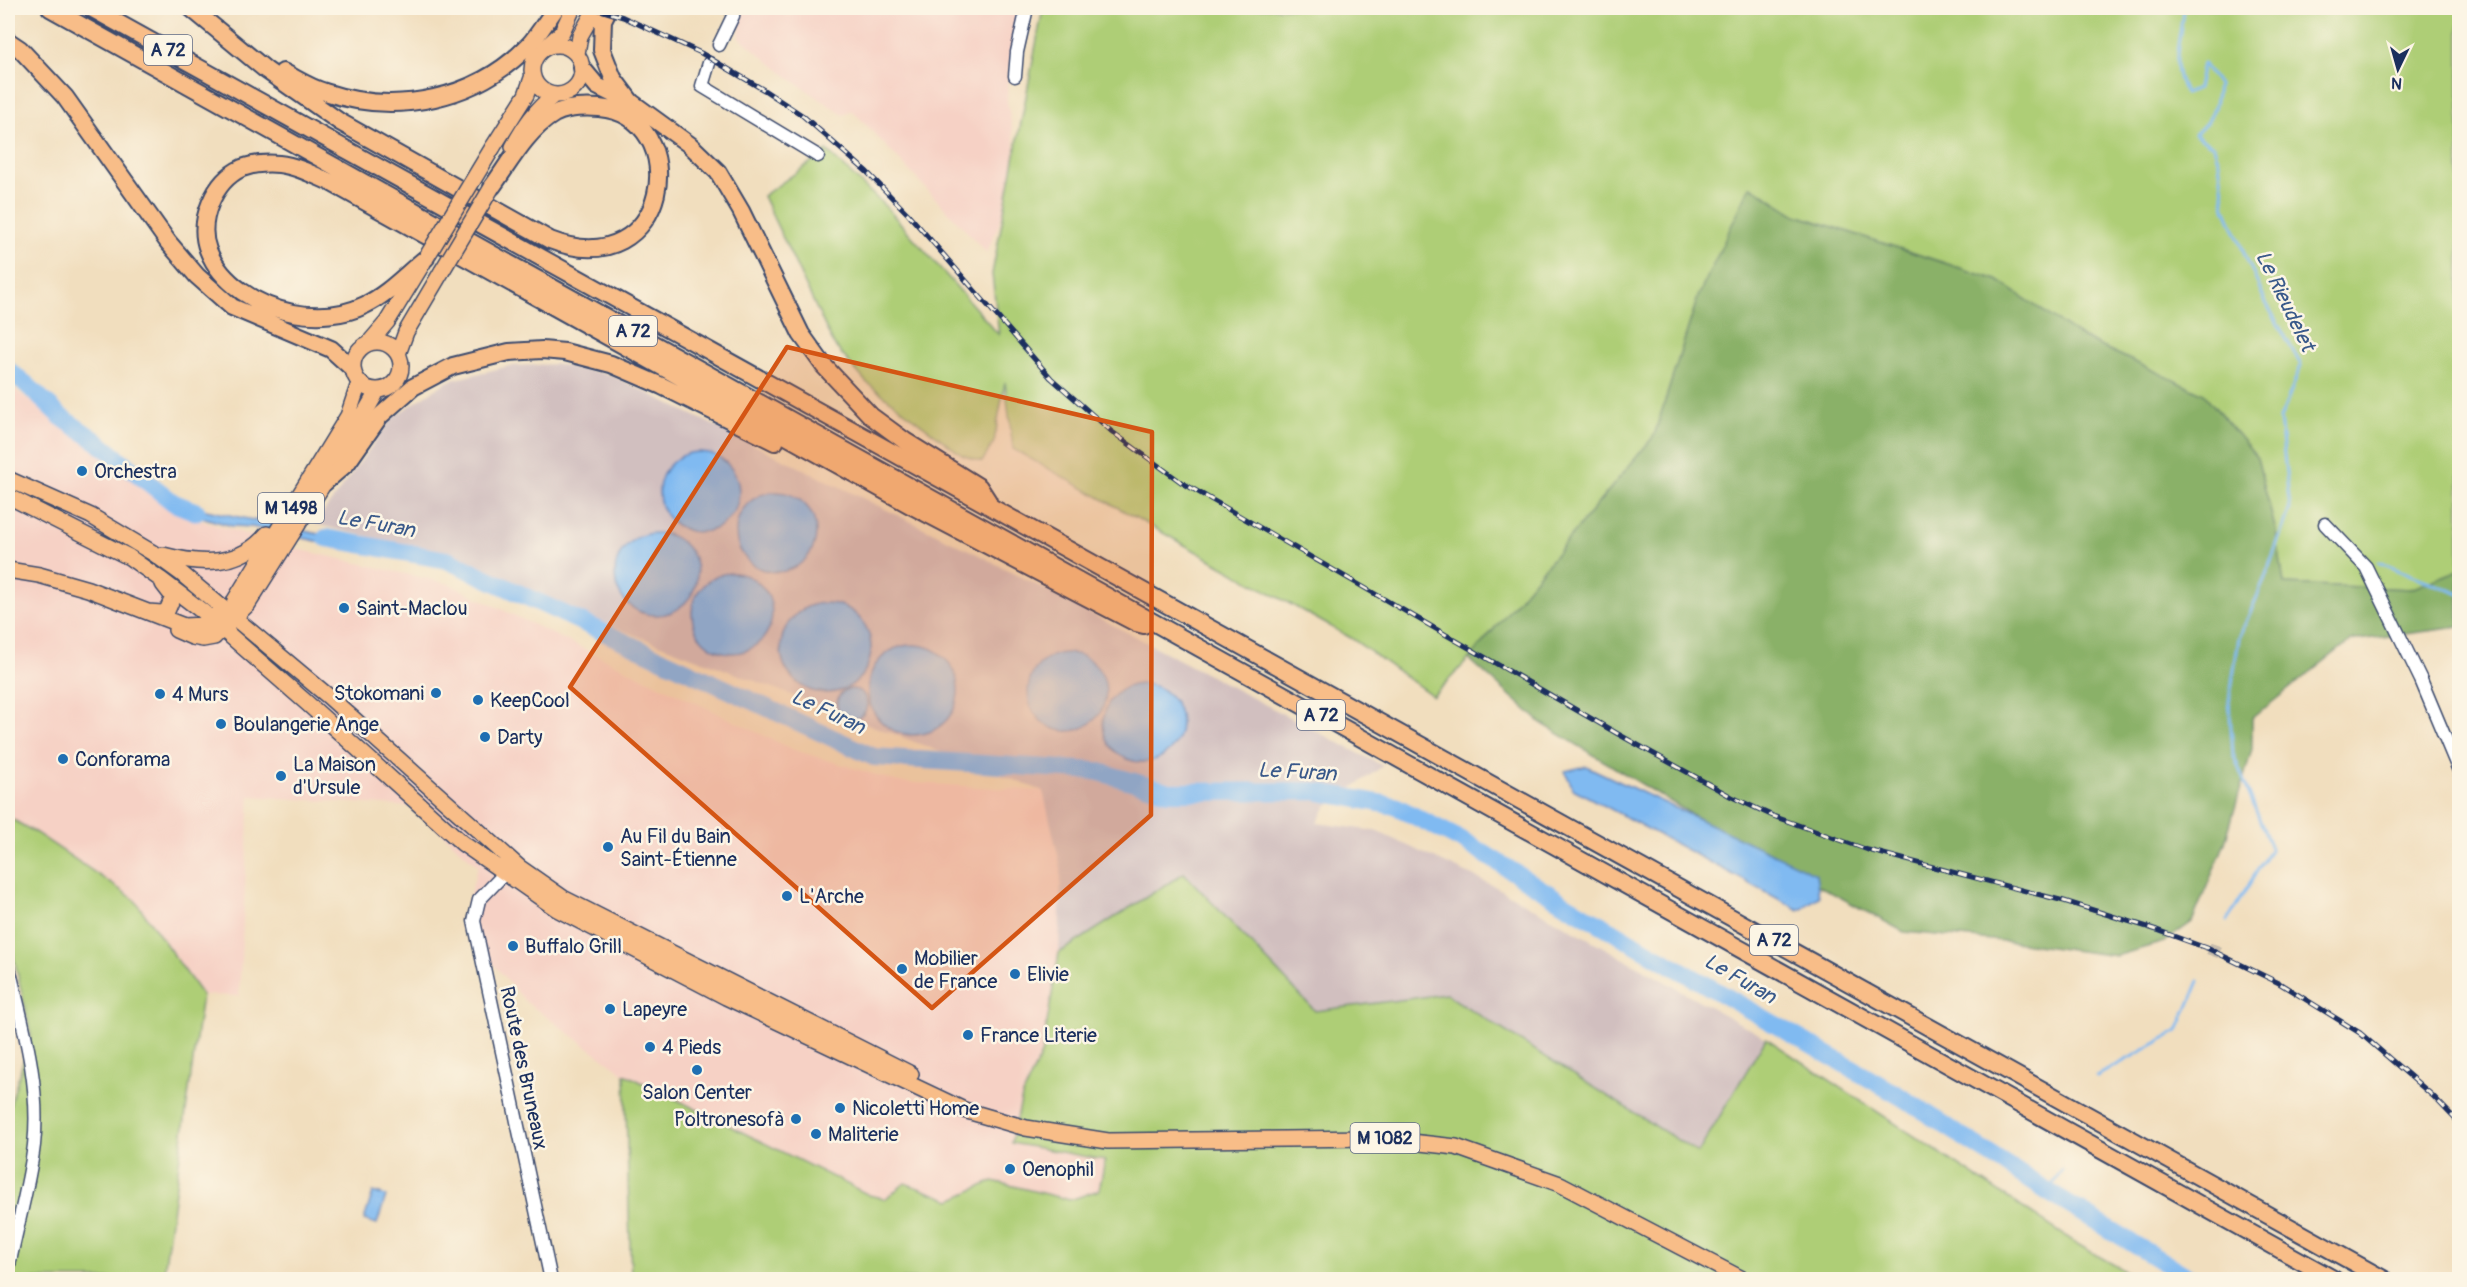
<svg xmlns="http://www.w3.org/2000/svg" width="2467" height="1287" font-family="Pangolin,sans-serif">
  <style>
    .built { fill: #f6d1c5 }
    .industrial { fill: #d1bfbf }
    .green { fill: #aece76; stroke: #647e6a; stroke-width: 1.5 }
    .forest { fill: #8ab167; stroke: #527062; stroke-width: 1.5 }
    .water { fill: #80baf1; stroke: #4e74a8; stroke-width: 1.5 }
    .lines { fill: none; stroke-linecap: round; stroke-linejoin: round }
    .stream { stroke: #80baf1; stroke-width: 3 }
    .river { stroke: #80baf1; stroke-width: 18 }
    .minor-tunnel { stroke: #c6bbab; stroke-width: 12; stroke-dasharray: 12 6; stroke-linecap: butt }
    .minor-casing { stroke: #3b496c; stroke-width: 15 }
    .major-casing { stroke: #3b496c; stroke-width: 18 }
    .highway-casing { stroke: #3b496c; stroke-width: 20 }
    .minor { stroke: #fff; stroke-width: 12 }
    .major { stroke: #f8bd88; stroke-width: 15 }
    .highway { stroke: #f8bd88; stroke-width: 16 }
    .rail-casing { stroke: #1b2f5e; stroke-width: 5 }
    .rail { stroke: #fcf5e5; stroke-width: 3; stroke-dasharray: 9; stroke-linecap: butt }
    .major-bridge-casing { stroke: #3b496c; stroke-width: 18; stroke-linecap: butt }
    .major-bridge { stroke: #f8bd88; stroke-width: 15 }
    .marked { fill: #d45514; fill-opacity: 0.2; stroke: #d45514; stroke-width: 4.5; stroke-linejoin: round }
    .poi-dot { fill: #1f6fb2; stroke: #fcf5e5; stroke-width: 2 }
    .labels { text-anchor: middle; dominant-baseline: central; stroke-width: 5; stroke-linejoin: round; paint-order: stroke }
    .shield { fill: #fcf5e5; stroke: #5e6a86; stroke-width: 1.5 }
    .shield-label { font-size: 18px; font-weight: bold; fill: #1b2f5e }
    .poi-label { font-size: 20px; fill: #1b2f5e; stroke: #fcf5e5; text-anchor: start }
    .street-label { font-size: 20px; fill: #1b2f5e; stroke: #fcf5e5 }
    .water-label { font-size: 21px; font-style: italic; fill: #39598a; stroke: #fcf5e5 }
  </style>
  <rect width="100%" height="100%" fill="#fcf5e5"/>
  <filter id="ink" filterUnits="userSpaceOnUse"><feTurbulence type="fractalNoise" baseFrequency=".0167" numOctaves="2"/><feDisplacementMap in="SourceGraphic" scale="12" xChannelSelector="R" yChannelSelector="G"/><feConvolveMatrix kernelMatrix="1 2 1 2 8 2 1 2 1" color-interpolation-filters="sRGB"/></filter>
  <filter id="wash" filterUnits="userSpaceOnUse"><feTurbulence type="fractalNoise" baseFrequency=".008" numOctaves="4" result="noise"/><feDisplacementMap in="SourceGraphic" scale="24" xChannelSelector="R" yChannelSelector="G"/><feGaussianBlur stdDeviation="1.35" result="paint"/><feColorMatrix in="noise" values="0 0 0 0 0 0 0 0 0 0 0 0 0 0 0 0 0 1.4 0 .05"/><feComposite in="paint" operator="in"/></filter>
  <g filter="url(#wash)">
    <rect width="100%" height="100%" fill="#f1debe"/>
    <path class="built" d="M741,8H1022L1009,68L1007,101L1020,172L987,253L853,111L843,115L789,78L739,37Z
      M8,384L182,515L297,549L449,584L794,750L899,782L1043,791L1061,868L1059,953L1042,1052L1022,1097L1011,1142L1105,1160L1100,1190L1070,1200L993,1181L951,1200L905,1183L885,1199L869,1195L625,1074L526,1002L461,927L478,866L414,807L250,796L239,996L202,995L134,899L36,833L8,817Z"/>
    <path class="industrial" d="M557,364L611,375L975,553L1383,766L1327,806L1317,823L1376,831L1494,886L1766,1038L1699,1153L1446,994L1315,1011L1184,873L1059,953L1061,868L1043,791L598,621L452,556L315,524L393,417L448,381L509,366Z"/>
    <path class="green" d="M1043,8H2459V570L2411,589L2284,584L2276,532L2257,458L2204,394L2083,338L1997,280L1796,215L1751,186L1698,297L1654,436L1469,659L1433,696L1351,638L1013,449L1005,382L994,442L982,462L962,455L866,382L834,345L763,196L827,151L887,208L999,335L992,274Z
      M8,817L36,833L134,899L202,995L163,1279H8V1112L31,1035L8,931Z
      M1184,873L1315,1011L1446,994L1698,1153L1766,1038L2079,1245L2139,1279H631L625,1074L869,1195L885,1199L905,1183L951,1200L993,1181L1070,1200L1099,1190L1105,1160L1011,1143L1022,1097L1042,1052L1059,953Z"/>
    <path class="forest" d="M1750,186L1796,215L1997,280L2083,338L2204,394L2257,458L2276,532L2284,584L2411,589L2459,570V627L2350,641L2252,718V749L2225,843L2192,922L2164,942L2116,956L2014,942L1904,932L1724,834L1541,723L1469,659L1654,436L1698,297Z"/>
    <path class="water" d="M659 492a40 40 0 1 1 80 0a40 40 0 1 1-80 0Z
      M736 532a40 40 0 1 1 80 0a40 40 0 1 1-80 0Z
      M175,501L192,507L351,541L353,549L252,527L232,526L187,513L172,506Z
      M615 574a41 41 0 1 1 82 0a41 41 0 1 1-82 0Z
      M692 613a40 40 0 1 1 80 0a40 40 0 1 1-80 0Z
      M781 648a45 45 0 1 1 90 0a45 45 0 1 1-90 0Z
      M868 690a45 45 0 1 1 90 0a45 45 0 1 1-90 0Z
      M1028 692a39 39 0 1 1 78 0a39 39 0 1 1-78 0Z
      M1103 723a39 39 0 1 1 78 0a39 39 0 1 1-78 0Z
      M837 704a15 15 0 1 1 30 0a15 15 0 1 1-30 0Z
      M1586,766L1816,874L1819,897L1799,910L1573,789L1565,771Z
      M373,1192L386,1196L377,1224L364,1220Z"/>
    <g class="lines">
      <path class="stream" d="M2183,8C2181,42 2169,60 2185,93L2198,88L2203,63L2218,85C2215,110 2214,117 2195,134L2214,147L2219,162L2225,208L2265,301L2301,365L2280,419L2290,508L2263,583L2239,638L2229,702L2233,754L2271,848L2227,921
        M2378,562L2460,594
        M2097,1076L2178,1031L2199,981
        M2048,1192L2062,1170"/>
      <path class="river" d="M8,370L26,384L61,417L95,440L174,503L197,512
        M326,538L447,560L874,757L1096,771L1169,792L1314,791L1395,806L1465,842L1567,905L1903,1098L2048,1192L2193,1280"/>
    </g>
  </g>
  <g filter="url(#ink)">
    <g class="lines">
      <path class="minor-tunnel" d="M2212,956L2218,940"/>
      <defs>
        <path id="minor" d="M719,45L733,16L734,8
          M709,63L702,86L818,156
          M1015,76L1017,52L1027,8
          M2325,524L2366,567L2421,680L2460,773
          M513,870L505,873L479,900L474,921L551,1280
          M8,964C22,1022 41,1084 34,1145C29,1187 16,1229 8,1271"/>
        <path id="major" d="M532 70a25 25 0 1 1 50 0a25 25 0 1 1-50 0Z
          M547,46L562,32L573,8
          M577,54L580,36L596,8
          M493,147L526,95L532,78
          M513,147C524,127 535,110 554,95
          M353 366a24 24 0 1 1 48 0a24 24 0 1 1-48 0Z
          M369,343L387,322L423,263
          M398,354L406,332L442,271
          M8,479L91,516L153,553L182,574L328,696L520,868L563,898L911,1074
          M8,496L129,557L160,579L202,611L307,703L462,843L557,909L726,997L964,1110L1026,1128L1108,1141L1375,1138L1456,1147L1560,1184L1744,1280
          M163,555C201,565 240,567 267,534
          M8,570L39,575L88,589L184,626L204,625L216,615
          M148,612L162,613L167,611L173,597L163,584
          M231,622L235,600L348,416L359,383
          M176,630L192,637L203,639L214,637L216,628
          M214,637L248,604L324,483L378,390"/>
        <path id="highway" d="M50,8L2335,1280
          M91,8L2385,1280
          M191,8L266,70L340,122L550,240C671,287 695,116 599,108C584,107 567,107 554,114C527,130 510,162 492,187
          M609,8L603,20L602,50L613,78L631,102L690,145L718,172L741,211L801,334L824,366L871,416L905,441L979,487L988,501
          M8,41L20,49L65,97L168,242L197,276L232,307L331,349L352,368
          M582,68L597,86L627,101
          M283,72C297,79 310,88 325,92C396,116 476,100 529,45C539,34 547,20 556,8
          M426,258C406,274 388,294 365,305C343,316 316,317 293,313C258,306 221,284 208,250C197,221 214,181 242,168C253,164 267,163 279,164C297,166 314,175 330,182L912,506L1136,623L1144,625
          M324,483L347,463L380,416L413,387L453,366L509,352L542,350L565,352L611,364L662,386L775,442"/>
      </defs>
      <use href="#minor" class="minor-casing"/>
      <use href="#major" class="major-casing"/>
      <use href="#highway" class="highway-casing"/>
      <use href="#minor" class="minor"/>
      <use href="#major" class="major"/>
      <use href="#highway" class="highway"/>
      <defs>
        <path id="rail" d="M594,8L623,17L701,53L764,90L802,115L867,172L908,214L1051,378L1111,431L1181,482L1618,734L1732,797L1773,816L1868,850L2064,901L2157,930L2209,949L2279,983L2360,1033L2433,1096L2460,1124"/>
      </defs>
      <use href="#rail" class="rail-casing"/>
      <use href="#rail" class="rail"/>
      <defs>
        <path id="major-bridge" d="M426,258L493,147
          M442,271L492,187"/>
      </defs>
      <use href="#major-bridge" class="major-bridge-casing"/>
      <use href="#major-bridge" class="major-bridge"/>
    </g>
  </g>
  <path class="marked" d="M787,347L1152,432L1151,815L932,1008L570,687Z"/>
  <g class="poi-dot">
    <circle cx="82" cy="471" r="6"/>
    <circle cx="344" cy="608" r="6"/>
    <circle cx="436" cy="693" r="6"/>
    <circle cx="160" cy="694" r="6"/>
    <circle cx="478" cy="700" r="6"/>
    <circle cx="221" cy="724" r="6"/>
    <circle cx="485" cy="737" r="6"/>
    <circle cx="63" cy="759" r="6"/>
    <circle cx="281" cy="776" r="6"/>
    <circle cx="608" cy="847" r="6"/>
    <circle cx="787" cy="896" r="6"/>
    <circle cx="513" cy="946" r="6"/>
    <circle cx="902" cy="969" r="6"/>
    <circle cx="1015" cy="974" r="6"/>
    <circle cx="610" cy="1009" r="6"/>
    <circle cx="968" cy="1035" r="6"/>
    <circle cx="650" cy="1047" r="6"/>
    <circle cx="697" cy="1070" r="6"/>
    <circle cx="840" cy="1108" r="6"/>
    <circle cx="796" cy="1119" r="6"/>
    <circle cx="816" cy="1134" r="6"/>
    <circle cx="1010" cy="1169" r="6"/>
  </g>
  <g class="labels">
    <g class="shield">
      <rect x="144" y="35" width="48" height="30" rx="4.5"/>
      <rect x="609" y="316" width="48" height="30" rx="4.5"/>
      <rect x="258" y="493" width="66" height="30" rx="4.5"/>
      <rect x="1297" y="700" width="48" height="30" rx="4.5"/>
      <rect x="1750" y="925" width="48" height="30" rx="4.5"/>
      <rect x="1350.5" y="1123" width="69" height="30" rx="4.5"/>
    </g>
    <g class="shield-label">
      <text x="168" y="50">A 72</text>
      <text x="633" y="331">A 72</text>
      <text x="291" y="508">M 1498</text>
      <text x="1321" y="715">A 72</text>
      <text x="1774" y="940">A 72</text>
      <text x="1385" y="1138">M 1082</text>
    </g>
    <g class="poi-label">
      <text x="94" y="471">Orchestra</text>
      <text x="356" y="608">Saint-Maclou</text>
      <text x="424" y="693" text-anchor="end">Stokomani</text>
      <text x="172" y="694">4 Murs</text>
      <text x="490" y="700">KeepCool</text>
      <text x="233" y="724">Boulangerie Ange</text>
      <text x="497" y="737">Darty</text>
      <text x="75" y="759">Conforama</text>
      <text x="293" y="764">La Maison<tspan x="293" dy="23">d'Ursule</tspan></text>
      <text x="620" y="836">Au Fil du Bain<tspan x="620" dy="23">Saint-Étienne</tspan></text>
      <text x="799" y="896">L'Arche</text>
      <text x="525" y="946">Buffalo Grill</text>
      <text x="914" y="958">Mobilier<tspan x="914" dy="23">de France</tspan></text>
      <text x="1027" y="974">Elivie</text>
      <text x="622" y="1009">Lapeyre</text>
      <text x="980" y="1035">France Literie</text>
      <text x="662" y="1047">4 Pieds</text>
      <text x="697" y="1092" text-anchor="middle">Salon Center</text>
      <text x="852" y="1108">Nicoletti Home</text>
      <text x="784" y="1119" text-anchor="end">Poltronesofà</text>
      <text x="828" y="1134">Maliterie</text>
      <text x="1022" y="1169">Oenophil</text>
    </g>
    <g class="street-label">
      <text transform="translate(524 1068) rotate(78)">Route des Bruneaux</text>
    </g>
    <g class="water-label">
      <text transform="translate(2285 301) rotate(64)">Le Rieudelet</text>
      <text transform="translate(376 524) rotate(10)">Le Furan</text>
      <text transform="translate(828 712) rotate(25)">Le Furan</text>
      <text transform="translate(1297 772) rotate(3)">Le Furan</text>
      <text transform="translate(1740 979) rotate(30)">Le Furan</text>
    </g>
  </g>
  <rect width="2467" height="1287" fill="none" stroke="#fcf5e5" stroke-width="30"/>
  <g transform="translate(2398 69) rotate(185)" stroke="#fcf5e5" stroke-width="4.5" paint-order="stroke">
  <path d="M0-4.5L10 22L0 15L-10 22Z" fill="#1b2f5e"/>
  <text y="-9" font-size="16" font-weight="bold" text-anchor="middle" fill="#1b2f5e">N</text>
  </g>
</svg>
